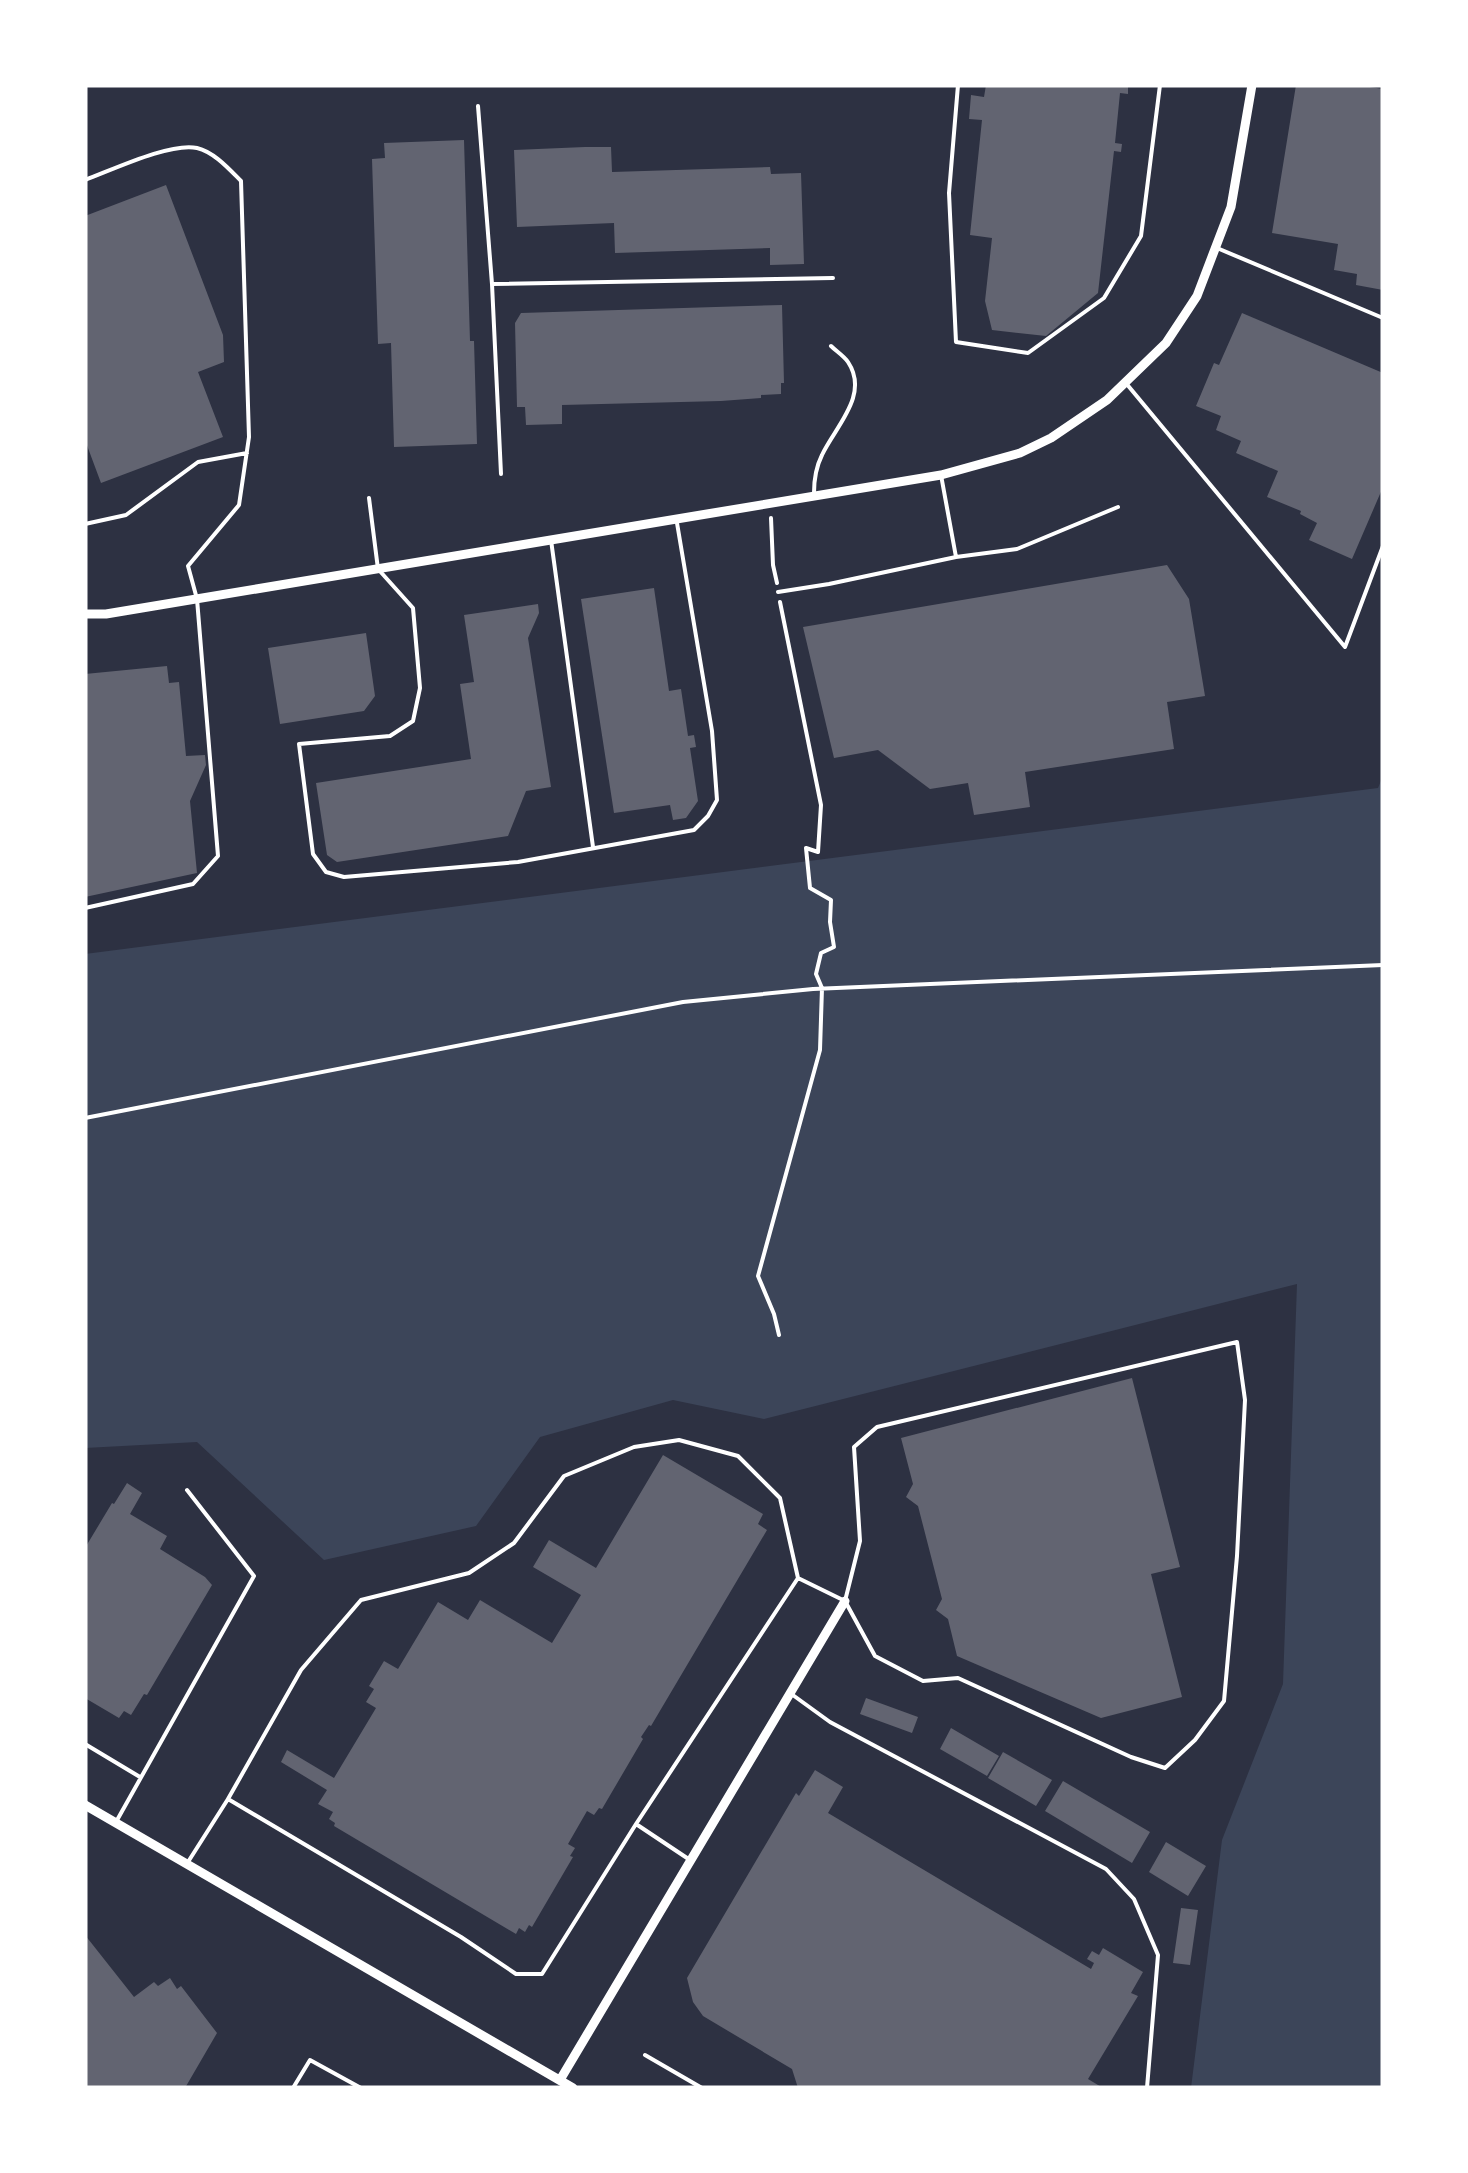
<svg xmlns="http://www.w3.org/2000/svg" width="1468" height="2173" font-family="'DejaVu Sans',sans-serif">
  <style>
    .green { fill: #3c4559 }
    .building { fill: #626471 }
    .lines { fill: none; stroke-linecap: round; stroke-linejoin: round }
    .path { stroke: #fff; stroke-width: 4 }
    .service { stroke: #fff; stroke-width: 4 }
    .minor { stroke: #fff; stroke-width: 9 }
  </style>
  <rect width="100%" height="100%" fill="#2d3142"/>
  <path class="green" d="M1383,776V2088H1191L1222,1840L1283,1684L1297,1284L764,1419L673,1400L540,1437L476,1526L324,1560L197,1442L85,1448V954L1378,788Z"/>
  <path class="building" d="M986,85H1128V94L1120,93L1115,143L1122,144L1121,152L1114,151L1098,293L1046,336L992,330L985,301L992,238L970,235L982,120L969,119L971,95L984,97Z
    M1296,85H1357L1383,89V290L1356,285L1357,274L1334,270L1338,244L1272,233Z
    M464,140L470,341H474L477,444L394,447L391,343L378,344L372,159L385,158L384,143Z
    M585,147H611L612,172L770,167L771,174L801,173L804,264L770,265V248L615,253L614,223L517,227L514,150Z
    M166,185L223,335L224,362L198,372L223,437L101,483L85,440V216Z
    M782,305L784,383H781V394L761,395V398L721,401L562,405V424L526,425L525,407H517L515,323L521,313Z
    M1242,313L1383,373V487L1352,559L1309,540L1317,523L1300,514L1301,511L1267,497L1278,471L1236,453L1241,441L1216,430L1221,416L1196,406L1214,363L1219,365Z
    M1167,565L1189,599L1205,696L1167,702L1174,749L1025,772L1030,807L974,815L968,783L930,789L878,750L834,758L803,627Z
    M654,588L669,691L681,689L688,736L694,735L696,747L690,748L698,801L686,818L673,820L670,805L614,813L581,599Z
    M538,604L539,613L528,638L551,787L526,791L508,836L337,862L327,855L316,783L471,759L460,684L474,682L464,615Z
    M366,633L375,696L364,711L280,724L268,648Z
    M167,666L169,683L179,682L186,756L205,755L206,765L190,801L197,873L85,897V674Z
    M1132,1378L1180,1567L1151,1574L1182,1697L1101,1718L957,1656L948,1619L936,1610L942,1599L918,1506L906,1497L913,1484L901,1438Z
    M663,1455L763,1514L758,1524L767,1530L651,1726L649,1725L641,1737L643,1739L602,1809L599,1808L594,1815L587,1811L568,1844L575,1848L570,1856L573,1857L532,1927L529,1925L525,1932L519,1928L516,1934L334,1826L335,1823L329,1819L333,1812L318,1804L327,1790L281,1762L287,1750L334,1778L376,1708L366,1702L374,1689L369,1686L384,1661L398,1669L438,1602L468,1620L480,1600L552,1643L581,1595L533,1567L549,1540L596,1568Z
    M127,1483L142,1493L130,1514L167,1536L160,1549L205,1577L212,1585L147,1695L144,1694L131,1715L124,1711L119,1718L85,1698V1548L112,1503L114,1504Z
    M866,1698L918,1717L912,1733L860,1714Z
    M951,1728L999,1756L987,1776L940,1749Z
    M1003,1752L1052,1780L1036,1806L988,1778Z
    M815,1770L843,1787L828,1813L1091,1969L1094,1963L1087,1959L1092,1951L1099,1955L1103,1948L1143,1972L1131,1993L1138,1996L1088,2079L1103,2088H798L792,2069L703,2016L693,2002L687,1978L796,1793L799,1796Z
    M1063,1781L1150,1832L1132,1863L1045,1811Z
    M1166,1842L1206,1866L1188,1896L1149,1872Z
    M1181,1908L1198,1910L1190,1965L1173,1963Z
    M85,1935L134,1997L154,1982L158,1986L170,1978L177,1989L181,1986L217,2033L185,2088H85Z"/>
  <g class="lines">
    <path class="path" d="M771,518L773,565L777,583
      M85,1118L683,1002L813,989L1383,965
      M779,1335L774,1314L758,1276L820,1050L822,988L816,974L821,953L834,947L830,922L831,900L810,888L806,848L818,852L821,805L780,602"/>
    <path class="service" d="M958,85L949,193L956,342L1028,353L1104,298L1141,236L1160,85
      M478,106L492,284L833,278
      M85,180C112,170 171,142 197,148C214,152 229,169 241,181L249,437L239,505L188,566L197,599L218,856L193,884L85,908
      M1217,248L1383,318
      M492,284L501,474
      M1125,382L1345,647L1383,546
      M941,475L956,557L1017,549L1118,507
      M814,493C814,479 816,467 822,455C835,427 870,395 848,362C844,356 836,351 831,346
      M369,498L378,569L413,608L420,688L413,721L390,736L299,744L313,854L326,872L344,877L518,862L694,830L708,816L717,800L712,731L677,523
      M85,524L126,515L198,462L247,453
      M551,540L593,847
      M778,592L829,584L956,557
      M790,1693L830,1722L1106,1869L1134,1899L1158,1955L1147,2088
      M85,1744L140,1777
      M116,1822L254,1576L187,1490
      M636,1824L798,1578
      M690,1860L636,1824L542,1974H516L461,1937L228,1799L301,1670L361,1600L469,1573L514,1543L564,1476L634,1447L679,1440L738,1456L780,1498L798,1578L845,1601L875,1656L923,1681L958,1678L1131,1757L1165,1768L1195,1740L1224,1701L1237,1556L1245,1400L1237,1342L877,1427L854,1447L860,1541L845,1601
      M188,1862L228,1799
      M645,2055L702,2088
      M293,2088L310,2060L361,2088"/>
    <path class="minor" d="M85,614H106L941,475L1020,453L1051,438L1107,400L1166,343L1197,296L1231,207L1252,85
      M85,1805L573,2088
      M560,2080L845,1601"/>
  </g>
  <rect width="1468" height="2173" fill="none" stroke="#ffffff" stroke-width="175"/>
</svg>
